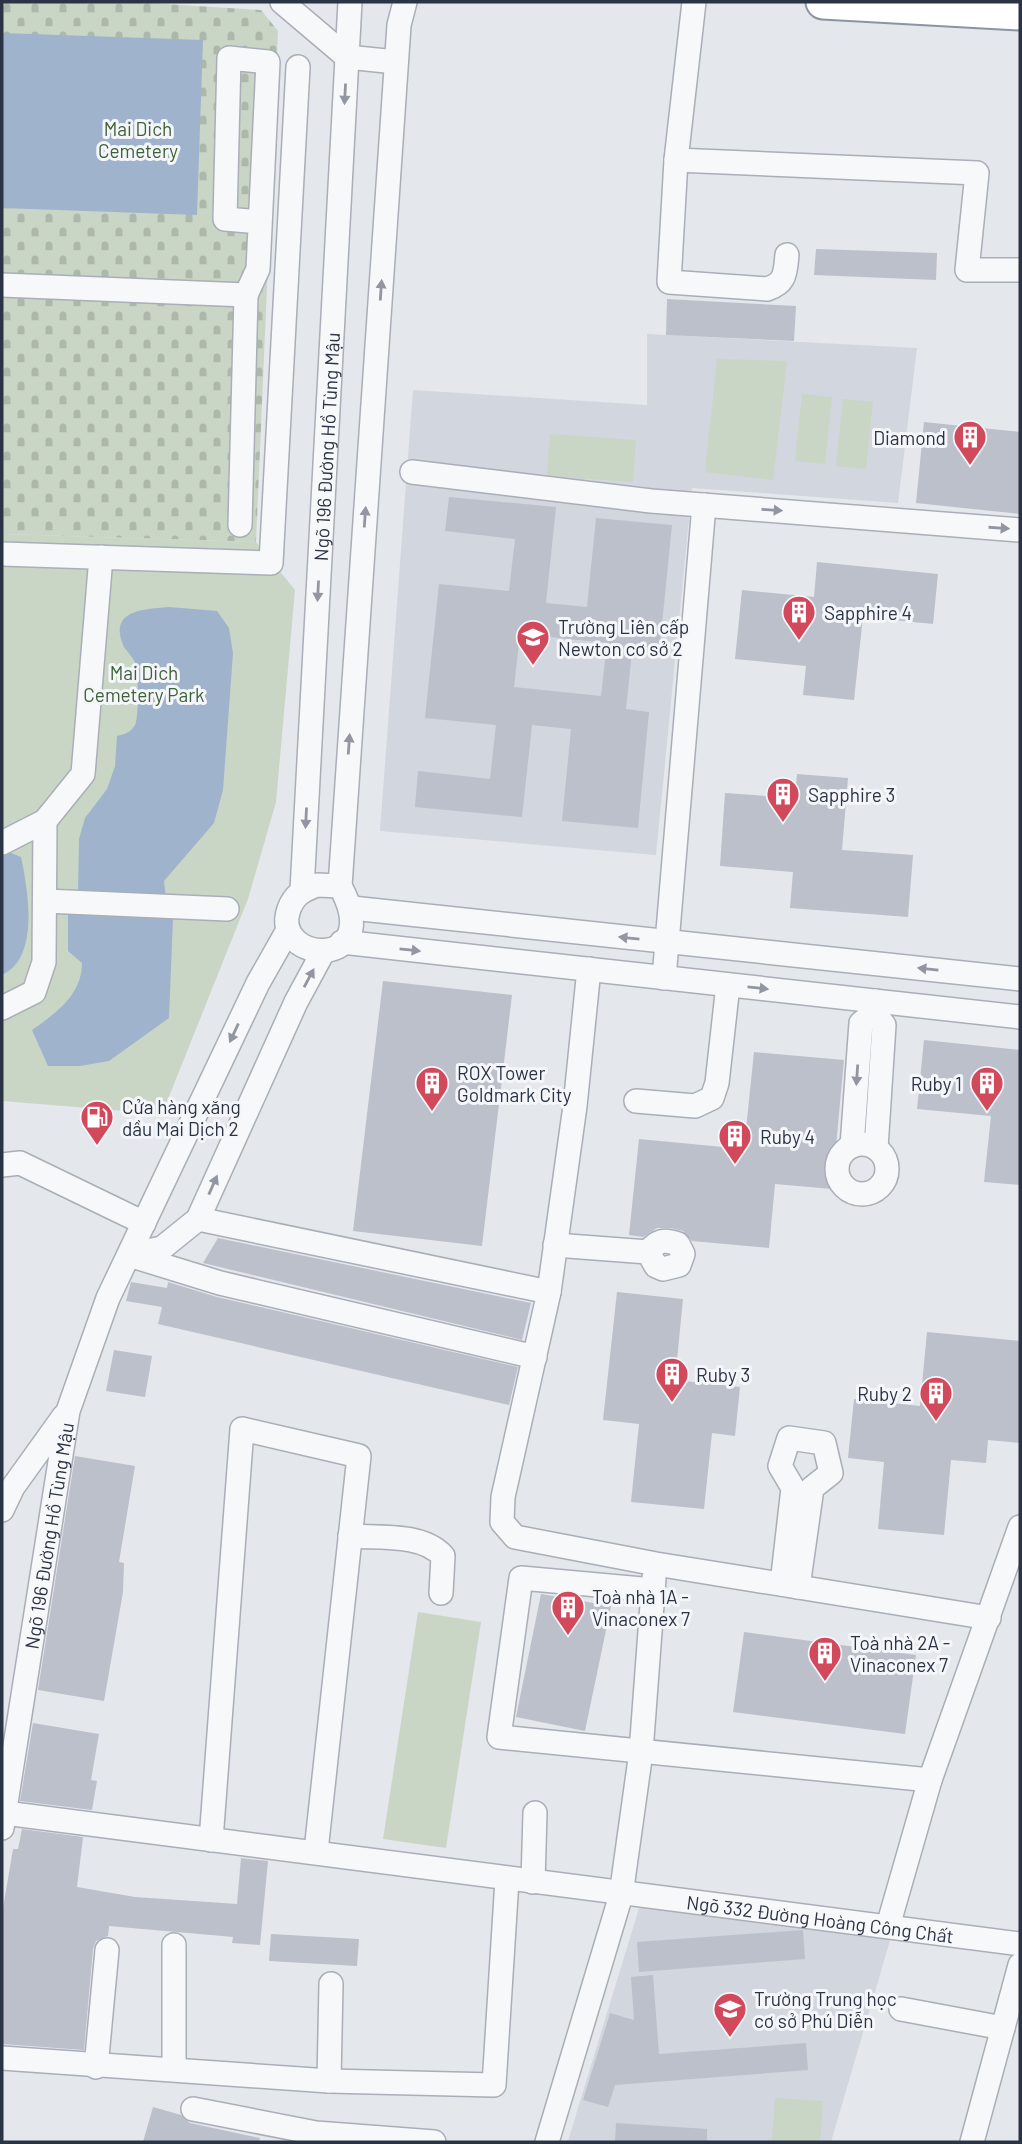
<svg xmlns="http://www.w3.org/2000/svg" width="1022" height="2144" font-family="Barlow,sans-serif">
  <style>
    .built { fill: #d2d6de }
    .cemetery { fill: url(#cemetery-stones) }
    .green { fill: #c9d6c5 }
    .water { fill: #9fb4cc }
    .building { fill: #bbc0ca; fill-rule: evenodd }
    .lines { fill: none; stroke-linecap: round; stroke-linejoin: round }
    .minor-casing { stroke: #a9aeb7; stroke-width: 26 }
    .highway-casing { stroke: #8b94a3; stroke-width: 37 }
    .minor { stroke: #f7f8fa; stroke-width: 23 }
    .highway { stroke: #fff; stroke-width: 33 }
    .oneway { fill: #9196a0 }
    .labels { text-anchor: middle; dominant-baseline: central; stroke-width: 6; stroke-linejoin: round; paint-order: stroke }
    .park-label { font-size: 19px; fill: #3f6138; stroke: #f4f6f9 }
    .poi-label { font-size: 19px; fill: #2b3445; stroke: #f4f6f9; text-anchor: start }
    .street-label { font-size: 19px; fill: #2b3445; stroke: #f4f6f9 }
  </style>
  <defs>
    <pattern id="cemetery-stones" width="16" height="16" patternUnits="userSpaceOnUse" patternTransform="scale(1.75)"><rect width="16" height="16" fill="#c9d6c5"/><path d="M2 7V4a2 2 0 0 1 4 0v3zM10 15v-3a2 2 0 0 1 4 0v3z" fill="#adb8ab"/></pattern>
  </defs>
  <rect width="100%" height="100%" fill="#e4e7ec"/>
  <path class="built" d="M647,334L917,348L898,503L692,488L656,855L380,831L413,390L647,405Z
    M640,1905L891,1937L831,2142L568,2141Z"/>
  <path class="cemetery" d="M2,2H134L261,10L278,31L256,542L2,534Z"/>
  <path class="green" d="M717,359L787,361L773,480L705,472Z
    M802,394L832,397L825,464L795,461Z
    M843,399L873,402L866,469L836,466Z
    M550,434L636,440L633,482L547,476Z
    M2,534L256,542L295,590L276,802L248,899L162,1114L2,1101Z
    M418,1612L481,1622L446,1848L383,1839Z
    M775,2098L823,2101L820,2142H772Z"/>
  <path class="water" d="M2,33L203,40L197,215L2,208Z
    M169,607L217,611L229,628L233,653L223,790L214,823L164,881L166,899L78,893L79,839L85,818L107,789L115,766L117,736C125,734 130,733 135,725C139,718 138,675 136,665C134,658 128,653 124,647C107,610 144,609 169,607Z
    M6,851L21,857C28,890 40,958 2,975V853Z
    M68,912L173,918L169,1018L109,1061L80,1066H48L32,1030C56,1013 82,995 82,963L68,951Z"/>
  <path class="building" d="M816,249L937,253L936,280L814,275Z
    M667,299L796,306L794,341L666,335Z
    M924,422L1020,432V514L916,503Z
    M449,497L556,507L546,603L587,607L596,518L672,525L660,644L656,643L655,654L632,652L626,709L649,712L638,828L562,821L571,729L532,725L522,817L415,807L418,771L490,779L496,725L425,718L439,584L509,591L515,539L445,531ZM520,634L607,643L601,696L514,687Z
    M817,562L938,574L933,624L863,617L854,700L803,695L806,666L735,659L742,590L814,597Z
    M797,774L848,778L842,850L913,855L908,917L790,908L793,872L720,866L725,793L795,798Z
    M383,981L512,995L482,1246L353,1231Z
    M924,1040L1020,1050V1185L984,1182L991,1116L917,1109Z
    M754,1052L844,1060L832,1189L775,1184L769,1248L692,1241L683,1231L670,1228H657L643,1237L629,1235L639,1139L744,1149Z
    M218,1238L531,1303L522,1340L203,1263Z
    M131,1282L167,1288L168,1282L217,1297L518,1367L509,1405L158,1324L162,1307L126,1301Z
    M617,1292L683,1299L675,1380L740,1387L735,1436L712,1433L704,1509L631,1502L639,1424L603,1420Z
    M927,1332L1020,1341V1443L988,1440L986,1463L951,1460L944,1535L878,1529L884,1462L848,1458L854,1399L920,1406Z
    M114,1350L152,1356L145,1397L106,1391Z
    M75,1456L135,1466L119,1562L124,1563L123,1592L104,1701L38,1690Z
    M541,1594L611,1606L585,1731L516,1717Z
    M744,1632L916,1655L905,1734L733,1712Z
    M33,1723L99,1734L91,1780L97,1781L92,1810L20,1801Z
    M22,1829L83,1837L77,1887L135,1897L237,1904L241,1858L268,1861L260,1945L232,1943L233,1937L109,1926L108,1936L96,1941L93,1949L84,2050L2,2044V1914L13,1849H18Z
    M803,1930L805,1959L639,1972L637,1942Z
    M271,1934L359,1939L357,1966L269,1961Z
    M653,1975L659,2054L806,2043L808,2070L615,2085L608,2107L583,2100L610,2013L634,2020L631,1977Z
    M153,2107L181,2115L190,2123L260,2138L259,2142H143Z
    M616,2123L707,2129V2142H615Z"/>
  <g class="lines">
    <defs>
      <g id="minor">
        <path d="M282,2L347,57L396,62"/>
        <path d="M694,2L676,160L669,282L767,289C786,283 785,273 787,255"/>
        <path d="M676,160L977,173L967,270H1020"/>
        <path d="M2,285L246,295"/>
        <path d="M412,472L651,501L1020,530"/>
        <path d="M240,525L246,295L258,269L268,62L229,58L225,219L260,222"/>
        <path d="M2,554L271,563L298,67"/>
        <path d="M2,843L45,821"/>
        <path d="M317,885L340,886C388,973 269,963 289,909C294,895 303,890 317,885Z"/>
        <path d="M340,886L399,25L405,2"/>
        <path id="s1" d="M302,890L350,2"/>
        <path d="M45,901L227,909"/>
        <path d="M352,908L1020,979"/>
        <path d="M342,942L1020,1017"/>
        <path d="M589,969L575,1106L549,1292L503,1497L502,1522L515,1537L656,1564L989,1618"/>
        <path d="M664,978L704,505"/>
        <path d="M2,1008L34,992L44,962L45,821L83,774L101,557"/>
        <path d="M874,1013L884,1025L876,1148"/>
        <path d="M636,1101L695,1106L712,1098L717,1083L728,985"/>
        <circle cx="862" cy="1169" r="25"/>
        <path d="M852,1146L861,1023L874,1013L876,1001"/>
        <path d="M2,1165L20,1163L144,1223"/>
        <path d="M198,1219L549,1292"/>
        <path d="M555,1245L648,1252L656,1266L663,1269L679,1265L683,1254L678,1244C665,1239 657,1240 648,1252"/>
        <path d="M132,1254L162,1248L198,1219L296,1002L323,952"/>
        <path d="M129,1255L220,1283L535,1357"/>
        <path d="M2,1510L13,1487L64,1416"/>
        <path d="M350,1536C379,1538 422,1533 443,1556L441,1593"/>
        <path d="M782,1584L793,1488L780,1466L789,1438L824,1443L831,1473L812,1488L798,1587"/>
        <path d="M653,1590L521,1578L499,1737L930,1780"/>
        <path id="s2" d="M5,1813L1020,1944"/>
        <path id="s3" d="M2,1828L68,1411L108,1298L258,983L288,930"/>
        <path d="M211,1840L242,1429L359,1456L316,1851"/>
        <path d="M533,1882L535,1813"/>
        <path d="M888,1926L930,1780L1020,1527"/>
        <path d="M901,2009L1003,2028"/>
        <path d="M2,2058L329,2081L494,2085L507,1880"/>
        <path d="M96,2067L107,1950"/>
        <path d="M174,2069V1945"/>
        <path d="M329,2081L331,1984"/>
        <path d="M193,2109L316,2133L434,2142"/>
        <path d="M547,2142L621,1895L641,1752L654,1578"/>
        <path d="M972,2142L1020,1965"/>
      </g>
      <path id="highway" d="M823,2L1020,13"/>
    </defs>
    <use href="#minor" class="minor-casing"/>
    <use href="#highway" class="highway-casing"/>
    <use href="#minor" class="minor"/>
    <use href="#highway" class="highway"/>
  </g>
  <defs><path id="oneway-solid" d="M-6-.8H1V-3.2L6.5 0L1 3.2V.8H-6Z" transform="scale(1.75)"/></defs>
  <g class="oneway">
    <use href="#oneway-solid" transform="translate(345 94) rotate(93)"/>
    <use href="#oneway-solid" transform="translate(381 290) rotate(-86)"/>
    <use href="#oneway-solid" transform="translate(772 510) rotate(4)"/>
    <use href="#oneway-solid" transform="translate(365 517) rotate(-86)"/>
    <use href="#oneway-solid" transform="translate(999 528) rotate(4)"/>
    <use href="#oneway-solid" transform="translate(318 591) rotate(93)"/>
    <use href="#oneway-solid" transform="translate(349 744) rotate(-86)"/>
    <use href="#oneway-solid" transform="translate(306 818) rotate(93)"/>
    <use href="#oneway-solid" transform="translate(629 938) rotate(-174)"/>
    <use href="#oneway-solid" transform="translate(410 950) rotate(6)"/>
    <use href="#oneway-solid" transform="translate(928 969) rotate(-174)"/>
    <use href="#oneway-solid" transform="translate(309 978) rotate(-62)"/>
    <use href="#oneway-solid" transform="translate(758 988) rotate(6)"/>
    <use href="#oneway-solid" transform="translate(234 1033) rotate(115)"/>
    <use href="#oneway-solid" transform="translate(857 1075) rotate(94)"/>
    <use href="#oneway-solid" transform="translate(213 1185) rotate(-66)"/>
  </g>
  <defs>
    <symbol id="building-pin" viewBox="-11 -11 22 30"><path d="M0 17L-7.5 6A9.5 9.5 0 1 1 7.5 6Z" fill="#d1495b" stroke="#f4f6f9"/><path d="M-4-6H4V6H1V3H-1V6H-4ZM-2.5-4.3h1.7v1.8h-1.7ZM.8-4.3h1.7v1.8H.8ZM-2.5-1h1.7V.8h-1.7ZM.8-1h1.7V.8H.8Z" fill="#fff"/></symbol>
    <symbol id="school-pin" viewBox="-11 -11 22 30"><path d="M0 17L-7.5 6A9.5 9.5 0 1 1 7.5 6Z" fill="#d1495b" stroke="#f4f6f9"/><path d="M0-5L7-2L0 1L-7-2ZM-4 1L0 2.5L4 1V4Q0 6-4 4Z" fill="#fff"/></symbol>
    <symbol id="fuel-pin" viewBox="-11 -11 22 30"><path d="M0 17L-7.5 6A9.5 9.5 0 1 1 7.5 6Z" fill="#d1495b" stroke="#f4f6f9"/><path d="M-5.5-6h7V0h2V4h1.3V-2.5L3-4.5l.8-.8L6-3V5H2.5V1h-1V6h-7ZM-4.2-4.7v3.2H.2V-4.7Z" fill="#fff"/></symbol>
  </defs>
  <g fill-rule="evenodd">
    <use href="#building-pin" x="951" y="418" width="38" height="52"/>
    <use href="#building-pin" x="780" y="593" width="38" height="52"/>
    <use href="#school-pin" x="514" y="618" width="38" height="52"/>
    <use href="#building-pin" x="764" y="775" width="38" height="52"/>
    <use href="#building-pin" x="413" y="1064" width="38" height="52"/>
    <use href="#building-pin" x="968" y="1064" width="38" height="52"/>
    <use href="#fuel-pin" x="78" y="1098" width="38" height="52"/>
    <use href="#building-pin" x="716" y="1117" width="38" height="52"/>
    <use href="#building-pin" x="653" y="1355" width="38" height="52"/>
    <use href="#building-pin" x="917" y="1374" width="38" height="52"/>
    <use href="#building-pin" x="549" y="1588" width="38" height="52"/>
    <use href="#building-pin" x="806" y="1634" width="38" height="52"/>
    <use href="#school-pin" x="711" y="1990" width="38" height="52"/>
  </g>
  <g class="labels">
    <g class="park-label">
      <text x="138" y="128">Mai Dich<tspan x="138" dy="22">Cemetery</tspan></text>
      <text x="144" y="672">Mai Dich<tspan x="144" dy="22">Cemetery Park</tspan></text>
    </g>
    <g class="poi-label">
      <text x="946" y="437" text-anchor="end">Diamond</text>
      <text x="824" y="612">Sapphire 4</text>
      <text x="558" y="626">Trường Liên cấp<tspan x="558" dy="22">Newton cơ sở 2</tspan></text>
      <text x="808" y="794">Sapphire 3</text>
      <text x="457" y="1072">ROX Tower<tspan x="457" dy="22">Goldmark City</tspan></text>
      <text x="962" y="1083" text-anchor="end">Ruby 1</text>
      <text x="122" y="1106">Cửa hàng xăng<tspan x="122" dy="22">dầu Mai Dịch 2</tspan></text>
      <text x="760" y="1136">Ruby 4</text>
      <text x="696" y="1374">Ruby 3</text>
      <text x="912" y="1393" text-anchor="end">Ruby 2</text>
      <text x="592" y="1596">Toà nhà 1A -<tspan x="592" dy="22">Vinaconex 7</tspan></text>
      <text x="850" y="1642">Toà nhà 2A -<tspan x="850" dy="22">Vinaconex 7</tspan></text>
      <text x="754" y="1998">Trường Trung học<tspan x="754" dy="22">cơ sở Phú Diễn</tspan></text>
    </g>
    <g class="street-label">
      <text stroke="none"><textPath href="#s1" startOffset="444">Ngõ 196 Đường Hồ Tùng Mậu</textPath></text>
      <text stroke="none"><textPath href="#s3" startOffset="296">Ngõ 196 Đường Hồ Tùng Mậu</textPath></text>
      <text stroke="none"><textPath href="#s2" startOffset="822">Ngõ 332 Đường Hoàng Công Chất</textPath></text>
    </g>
  </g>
  <rect width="1022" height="2144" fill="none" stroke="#2b3445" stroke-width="7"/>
</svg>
